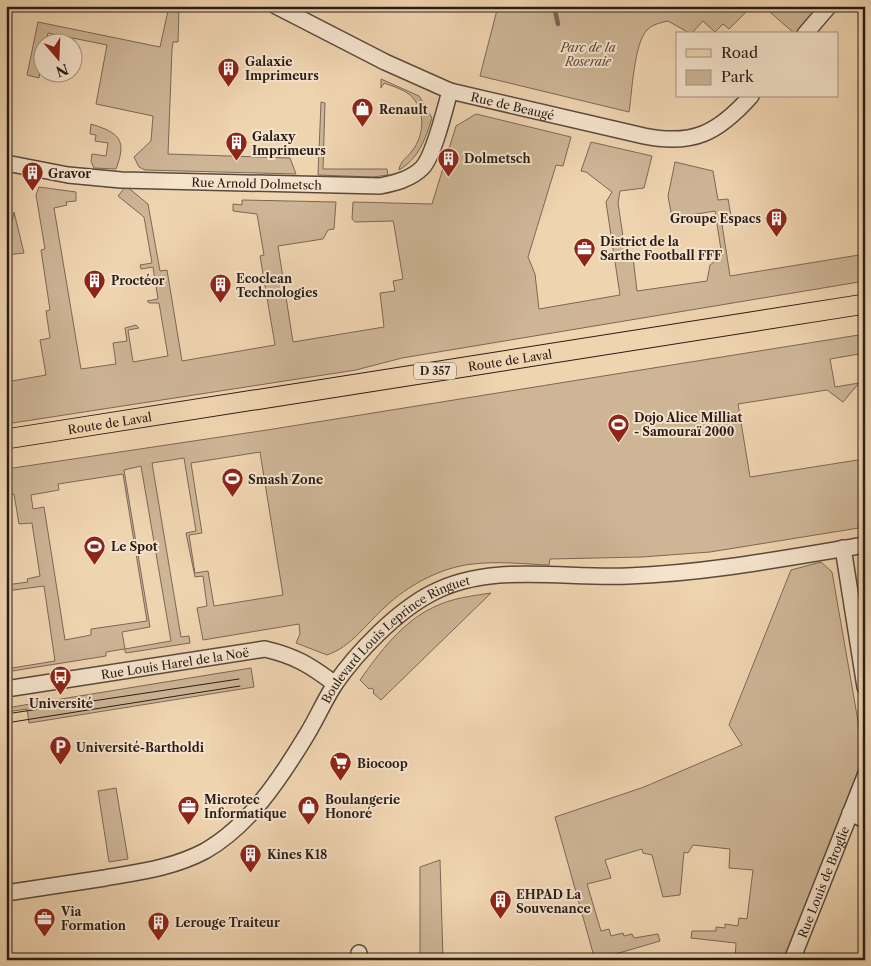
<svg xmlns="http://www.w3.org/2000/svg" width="871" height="966" font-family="'Libre Caslon Text',serif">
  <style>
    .green { fill: #cdb596; stroke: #7b6856; fill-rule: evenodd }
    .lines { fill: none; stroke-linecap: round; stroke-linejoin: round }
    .stream { stroke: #786553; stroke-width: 4.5 }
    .minor-casing { stroke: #5a4a3c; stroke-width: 18 }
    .major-casing { stroke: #291c16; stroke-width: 21 }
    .minor { stroke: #f5e3cc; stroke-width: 15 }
    .major { stroke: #efd4b0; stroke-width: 19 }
    .tram { stroke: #291c16; stroke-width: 1 }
    .labels { text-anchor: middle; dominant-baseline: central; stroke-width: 4; stroke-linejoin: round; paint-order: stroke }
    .shield { fill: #f5e3cc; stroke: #66584d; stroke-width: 1 }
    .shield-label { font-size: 11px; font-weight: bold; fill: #291c16 }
    .park-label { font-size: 12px; font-style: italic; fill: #5a4a3c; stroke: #f5e3cc }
    .poi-label { font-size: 12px; font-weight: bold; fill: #291c16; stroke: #f5e3cc; text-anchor: start }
    .street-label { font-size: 12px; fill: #291c16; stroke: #f5e3cc }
  </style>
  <rect width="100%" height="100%" fill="#efd4b0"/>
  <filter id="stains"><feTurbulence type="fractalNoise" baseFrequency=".004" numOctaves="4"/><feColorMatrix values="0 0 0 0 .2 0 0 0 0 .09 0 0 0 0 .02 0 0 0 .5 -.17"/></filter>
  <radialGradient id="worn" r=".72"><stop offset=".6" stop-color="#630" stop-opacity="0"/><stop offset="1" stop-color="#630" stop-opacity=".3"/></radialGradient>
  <path class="green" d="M169,6H179L178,42H173L172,49L168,154L290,158L296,174L145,170L139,167L134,157L151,141L153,116L96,104L107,45L48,33L46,42H42V60L39,78L27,75L38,22L160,47Z
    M498,6H752L729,29L723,24L715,32L703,21L691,34L668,21C660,23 653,24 647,30C634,43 632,93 629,112L480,76Z
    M763,6H829L805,34H795Z
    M381,79L419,96L432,118C425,140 419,158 399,170C400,161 407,158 412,151C425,135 426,108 409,94C402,89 392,86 384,83L381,88Z
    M321,102L325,103L323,169H387L388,175L373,177L318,175Z
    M476,114L571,137L563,166L556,165L528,257L535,274L539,309L620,295L606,202L612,192L586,172L581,171L591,142L652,156L644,188L620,191L618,203L626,257H633L637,291L707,281L710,265L722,256L715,211L672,218L668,196L675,162L713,171L718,200L728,199L731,216L721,218L730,276L865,254V281L402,358L356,370L6,424V382L46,375L40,340L50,338L46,311L50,310L41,250L45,249L36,195L39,187L76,192V201L66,202L67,205L54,208L81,369L116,364L113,343L127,341L125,328L136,325L139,328L128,330L133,362L168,356L159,303H149L147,301L158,299L153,267L141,269L140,265L152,263L144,217L118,196L126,186L148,204L160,271L167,270L182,361L275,345L260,256L264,255L257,214L233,211V204L242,205V200L336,202L334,229L328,230L323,239L278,246L293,342L384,327L380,293L395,291L393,281L403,279L394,225L393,221L355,222L352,219L353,202L432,204L456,126Z
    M91,124C120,133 127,140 116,169L94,168L91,161L92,154L106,156L108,143L95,141L96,135L90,134Z
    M14,212L24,253L6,255V221L12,222Z
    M865,334V353L830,359L835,387L859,383L843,402L827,390L738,404L750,477L864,459L865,527L710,552L642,557L550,559L549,565C524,564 497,561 473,564C441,567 407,586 385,607C366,624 351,647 327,655L296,643L300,634L299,624L203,640L197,608L207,606L203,576L195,577L186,533L196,531L184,458L152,463L181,637L189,636L190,643L126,653L124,649L106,652V656L6,672V669L55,661L44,586L6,591V585L28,582L27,579L40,576L32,523L19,524L14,494L6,495V469L267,430ZM260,452L283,595L214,606L208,571L195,573L189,535L202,533L191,463ZM141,466L171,641L125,649L122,632L150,627L124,470ZM123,474L147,621L91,629V635L65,640L44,507L33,509L31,495L59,490L58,484Z
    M821,562L832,572L862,744L861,761L855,779L784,960H735L736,943L691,938L692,931H716V927L725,928V924L738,926L739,918L747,919L753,870L729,868L730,849L693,845L688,853L684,852L680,895L663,897L652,855L643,853L642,849L605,860L611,878L587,884L601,931L609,929L611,936L623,933L624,936L632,934L634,938L658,934L660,941L595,960L555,817L644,787L742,745L729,725L791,570Z
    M491,593L381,700L373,693L374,690L371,688L369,689L360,680C379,653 403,621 434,607C452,598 472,596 491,593Z
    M251,668L254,687L29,723L27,709L6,712V708Z
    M116,788L128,859L109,862L98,791Z
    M440,860L443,960H420V867Z"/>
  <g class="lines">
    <path class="stream" d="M554,6L558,24"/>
    <defs>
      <g id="minor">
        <path id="s1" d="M276,6L385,62L450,91L644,136C693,146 718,133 751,96"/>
        <path d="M805,34L829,6"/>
        <path id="s2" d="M6,163L68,175L121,180L380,186C395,183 411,179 422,168C434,156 445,108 450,91"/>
        <path d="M843,548L865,687"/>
        <path id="s3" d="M6,689L265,649C295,656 310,665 335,684"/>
        <path d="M850,813L865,820"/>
        <path id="s4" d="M6,893C39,888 72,883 105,878C139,872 173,868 205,851C249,826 280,779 306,736C316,720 324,701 335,684C357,652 397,611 432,593C491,562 564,579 628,576C708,573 786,558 865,545"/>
        <path d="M359,953L360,960"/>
        <path id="s5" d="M792,960L865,776"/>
      </g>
      <g id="major">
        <path id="s6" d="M6,439L865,304"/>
      </g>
    </defs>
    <use href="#minor" class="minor-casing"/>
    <use href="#major" class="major-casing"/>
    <use href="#minor" class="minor"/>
    <use href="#major" class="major"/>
    <path class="tram" d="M6,714L239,679
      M6,723L240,686"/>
  </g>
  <defs>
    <symbol id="building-pin" viewBox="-11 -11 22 30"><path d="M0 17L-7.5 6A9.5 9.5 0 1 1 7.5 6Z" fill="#8f2418" stroke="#f5e3cc"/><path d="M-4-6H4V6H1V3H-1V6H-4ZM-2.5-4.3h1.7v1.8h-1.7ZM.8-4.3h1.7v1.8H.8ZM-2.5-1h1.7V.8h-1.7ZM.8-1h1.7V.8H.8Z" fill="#fff"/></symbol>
    <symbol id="shop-pin" viewBox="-11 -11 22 30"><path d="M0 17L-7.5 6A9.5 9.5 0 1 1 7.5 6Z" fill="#8f2418" stroke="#f5e3cc"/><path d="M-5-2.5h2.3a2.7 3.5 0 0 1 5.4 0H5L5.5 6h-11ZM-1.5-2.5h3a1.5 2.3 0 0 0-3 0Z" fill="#fff"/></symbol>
    <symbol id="office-pin" viewBox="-11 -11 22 30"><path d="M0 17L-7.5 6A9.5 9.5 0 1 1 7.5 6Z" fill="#8f2418" stroke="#f5e3cc"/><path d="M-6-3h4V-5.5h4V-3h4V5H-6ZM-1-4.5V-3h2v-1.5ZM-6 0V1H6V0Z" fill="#fff"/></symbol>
    <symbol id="stadium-pin" viewBox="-11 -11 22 30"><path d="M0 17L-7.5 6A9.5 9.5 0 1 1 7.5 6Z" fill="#8f2418" stroke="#f5e3cc"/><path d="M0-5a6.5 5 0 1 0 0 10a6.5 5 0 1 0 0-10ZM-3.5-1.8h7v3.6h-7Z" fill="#fff"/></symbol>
    <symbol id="bus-pin" viewBox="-11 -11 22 30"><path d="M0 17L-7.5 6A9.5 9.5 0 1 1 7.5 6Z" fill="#8f2418" stroke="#f5e3cc"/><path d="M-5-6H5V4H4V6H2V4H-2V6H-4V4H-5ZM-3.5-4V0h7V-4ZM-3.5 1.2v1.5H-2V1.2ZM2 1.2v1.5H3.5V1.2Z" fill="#fff"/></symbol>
    <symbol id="parking-pin" viewBox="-11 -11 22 30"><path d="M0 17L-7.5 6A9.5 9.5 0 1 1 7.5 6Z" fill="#8f2418" stroke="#f5e3cc"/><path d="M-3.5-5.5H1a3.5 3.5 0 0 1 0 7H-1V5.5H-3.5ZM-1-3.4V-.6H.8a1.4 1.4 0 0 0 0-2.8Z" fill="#fff"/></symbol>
    <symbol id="supermarket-pin" viewBox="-11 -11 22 30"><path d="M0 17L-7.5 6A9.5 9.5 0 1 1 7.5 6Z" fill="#8f2418" stroke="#f5e3cc"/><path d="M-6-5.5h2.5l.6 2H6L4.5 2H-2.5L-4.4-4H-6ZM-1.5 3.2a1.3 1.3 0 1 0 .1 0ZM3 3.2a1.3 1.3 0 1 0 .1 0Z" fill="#fff"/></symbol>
  </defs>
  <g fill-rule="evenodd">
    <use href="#building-pin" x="216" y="56" width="25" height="34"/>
    <use href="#shop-pin" x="350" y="96" width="25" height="34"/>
    <use href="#building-pin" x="224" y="130" width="25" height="34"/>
    <use href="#building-pin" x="436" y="146" width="25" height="34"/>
    <use href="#building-pin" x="20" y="160" width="25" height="34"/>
    <use href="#building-pin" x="764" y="206" width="25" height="34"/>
    <use href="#office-pin" x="572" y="236" width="25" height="34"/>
    <use href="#building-pin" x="82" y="268" width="25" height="34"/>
    <use href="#building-pin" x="208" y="272" width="25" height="34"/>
    <use href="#stadium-pin" x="606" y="412" width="25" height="34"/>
    <use href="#stadium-pin" x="220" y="466" width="25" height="34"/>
    <use href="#stadium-pin" x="82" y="534" width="25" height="34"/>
    <use href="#bus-pin" x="48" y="664" width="25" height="34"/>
    <use href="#parking-pin" x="48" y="734" width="25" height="34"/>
    <use href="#supermarket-pin" x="328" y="750" width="25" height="34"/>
    <use href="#office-pin" x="176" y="794" width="25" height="34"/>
    <use href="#shop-pin" x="296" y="794" width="25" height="34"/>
    <use href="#building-pin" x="238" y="842" width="25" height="34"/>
    <use href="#building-pin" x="488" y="888" width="25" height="34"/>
    <use href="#office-pin" x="32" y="906" width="25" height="34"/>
    <use href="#building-pin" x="146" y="910" width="25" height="34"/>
  </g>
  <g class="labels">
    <rect class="shield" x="414" y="362.5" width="42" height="17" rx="4"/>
    <g class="shield-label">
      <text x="435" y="371">D 357</text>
    </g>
    <g class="park-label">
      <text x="588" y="47">Parc de la<tspan x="588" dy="14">Roseraie</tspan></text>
    </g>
    <g class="poi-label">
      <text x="245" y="61">Galaxie<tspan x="245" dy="14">Imprimeurs</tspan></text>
      <text x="379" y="109">Renault</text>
      <text x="252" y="136">Galaxy<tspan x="252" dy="14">Imprimeurs</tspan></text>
      <text x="464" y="158">Dolmetsch</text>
      <text x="48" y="173">Gravor</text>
      <text x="761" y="218" text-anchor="end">Groupe Espacs</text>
      <text x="600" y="241">District de la<tspan x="600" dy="14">Sarthe Football FFF</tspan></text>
      <text x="236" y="278">Ecoclean<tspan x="236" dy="14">Technologies</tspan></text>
      <text x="111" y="280">Proctéor</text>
      <text x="634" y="417">Dojo Alice Milliat<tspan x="634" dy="14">- Samouraï 2000</tspan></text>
      <text x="248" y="479">Smash Zone</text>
      <text x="111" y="546">Le Spot</text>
      <text x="61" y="703" text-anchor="middle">Université</text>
      <text x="76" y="747">Université-Bartholdi</text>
      <text x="357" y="763">Biocoop</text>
      <text x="204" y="799">Microtec<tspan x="204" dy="14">Informatique</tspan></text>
      <text x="325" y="799">Boulangerie<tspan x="325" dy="14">Honoré</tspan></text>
      <text x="267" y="854">Kines K18</text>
      <text x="516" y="894">EHPAD La<tspan x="516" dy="14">Souvenance</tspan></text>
      <text x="61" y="911">Via<tspan x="61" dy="14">Formation</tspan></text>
      <text x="175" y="922">Lerouge Traiteur</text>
    </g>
    <g class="street-label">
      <text stroke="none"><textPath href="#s1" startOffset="258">Rue de Beaugé</textPath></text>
      <text stroke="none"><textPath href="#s2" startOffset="252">Rue Arnold Dolmetsch</textPath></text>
      <text stroke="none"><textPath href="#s6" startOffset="510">Route de Laval</textPath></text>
      <text stroke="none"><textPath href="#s6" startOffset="105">Route de Laval</textPath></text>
      <text stroke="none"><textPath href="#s4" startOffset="495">Boulevard Louis Leprince Ringuet</textPath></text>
      <text stroke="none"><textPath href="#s3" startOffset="171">Rue Louis Harel de la Noë</textPath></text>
      <text stroke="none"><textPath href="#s5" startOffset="84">Rue Louis de Broglie</textPath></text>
    </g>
  </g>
  <rect width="871" height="966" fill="none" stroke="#efd4b0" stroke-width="25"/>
  <rect x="8" y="8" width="856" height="951" fill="none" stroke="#291c16" stroke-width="2.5"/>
  <rect x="12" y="12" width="846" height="941" fill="none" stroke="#291c16"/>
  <rect x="676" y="32" width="162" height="65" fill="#f5e3cc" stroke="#a39383"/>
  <rect x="686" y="49" width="25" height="8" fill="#efd4b0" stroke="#a39383"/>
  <text x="721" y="58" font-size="15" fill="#291c16">Road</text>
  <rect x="686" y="70" width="25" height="15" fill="#cdb596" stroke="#a39383"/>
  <text x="721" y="82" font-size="15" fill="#291c16">Park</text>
  <g transform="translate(58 58) rotate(161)"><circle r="24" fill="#f5e3cc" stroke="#a39383"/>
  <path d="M0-4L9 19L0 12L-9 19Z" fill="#8f2418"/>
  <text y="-8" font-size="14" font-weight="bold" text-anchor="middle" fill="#291c16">N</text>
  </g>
  <rect width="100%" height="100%" filter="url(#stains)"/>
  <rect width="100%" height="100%" fill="url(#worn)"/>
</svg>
